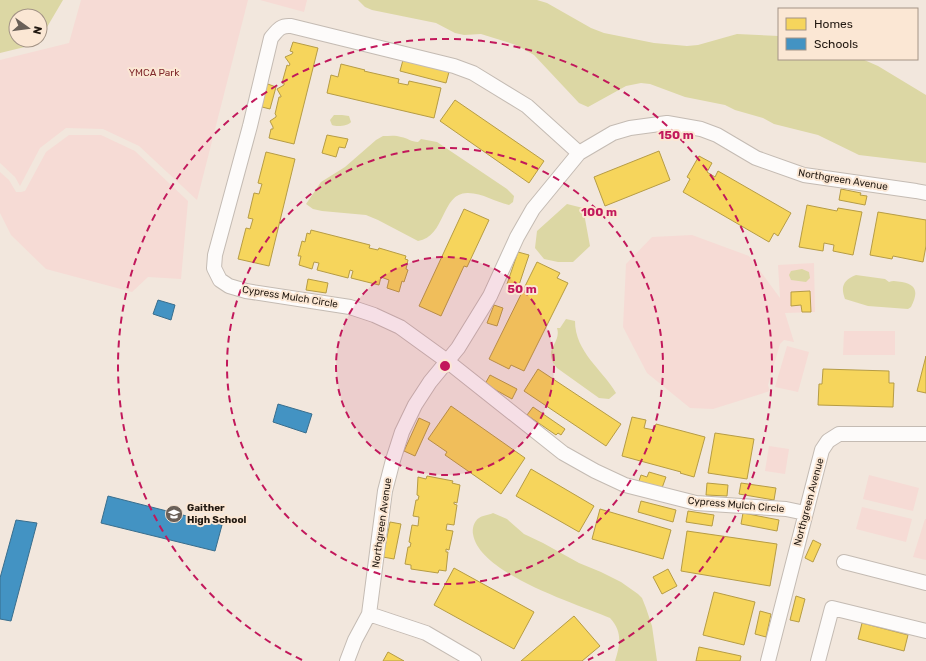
<svg xmlns="http://www.w3.org/2000/svg" width="926" height="661" font-family="Rubik,sans-serif">
  <style>
    .green { fill: #f6dbd5 }
    .water { fill: #dcd7a4 }
    .homes { fill: #f6d55c; stroke: #b69c45 }
    .schools { fill: #4393c3; stroke: #396e8d }
    .lines { fill: none; stroke-linecap: round; stroke-linejoin: round }
    .street-casing { stroke: #c4bbb3; stroke-width: 16 }
    .street { stroke: #fdfbfa; stroke-width: 14 }
    .ring { fill: none; stroke: #c2185b; stroke-width: 2; stroke-dasharray: 7 5 }
    .labels { text-anchor: middle; dominant-baseline: central; stroke-width: 4; stroke-linejoin: round; paint-order: stroke }
    .park-label { font-size: 10px; fill: #812b2d; stroke: #fbe7d4 }
    .street-label { font-size: 10px; fill: #211810; stroke: #fbe7d4 }
    .poi-label { font-size: 10px; font-weight: bold; fill: #211810; stroke: #fbe7d4; text-anchor: start }
    .centre { fill: #c2185b; stroke: #fbe7d4; stroke-width: 2 }
    .ring-label { font-size: 12px; text-anchor: middle; font-weight: bold; fill: #c2185b; stroke: #fbe7d4; stroke-width: 4; stroke-linejoin: round; paint-order: stroke }
  </style>
  <rect width="100%" height="100%" fill="#f2e7dd"/>
  <path class="green" d="M81,0H248L197,200L139,146L103,129L66,128L40,148L20,186L15,177L0,163V60L69,43Z
    M260,0H307L304,12Z
    M69,135H101L135,151L188,201L181,279L148,277L132,292L46,269L11,235L0,213V172L9,180L16,192H21L25,191L46,152Z
    M692,235L749,256L780,298L778,265L814,263L815,312L785,313L794,342L784,340L780,344L768,385L770,391L713,409L690,408L647,373L623,327L626,264L652,237Z
    M844,331H895V355H843Z
    M787,346L809,352L798,392L775,387Z
    M769,446L789,449L785,474L765,471Z
    M869,475L919,488L913,511L863,499Z
    M862,507L912,519L906,542L856,529Z
    M925,519H926V560L913,557Z"/>
  <path class="water" d="M0,0H63L40,39V16H16V40H39L37,44L0,53Z
    M358,0H537L547,3L591,28L604,33L654,43L687,46L698,45L737,34L779,36V59H862L878,66L926,95V163L859,155L818,135L774,124L763,118L735,110L725,105L685,97L650,84L641,83L626,86L588,107L579,103L534,55L516,45L481,34L464,35L455,33L436,23L372,10L365,7Z
    M334,115H342L349,116L351,122C348,126 337,127 332,125L330,120Z
    M383,136C389,136 396,135 401,137C408,138 411,142 418,142L421,139L437,142L507,189L514,196L513,202L509,205C495,202 483,193 468,193C441,192 446,237 418,241L378,220L366,215L322,211L313,209L306,204L321,182L345,167L376,140Z
    M567,204L583,208L590,246L573,262H558L544,259L535,248L537,231Z
    M802,269L809,272L810,278L806,282L791,280L789,275L791,271Z
    M856,275L885,279L889,282C894,280 898,282 902,282C919,285 917,295 911,307L908,309L868,306L845,299C840,286 844,280 856,275Z
    M566,319L575,321C575,352 602,369 616,393L609,399L599,398L557,368C541,349 562,344 557,328H560Z
    M493,513L507,519L524,534L543,543L579,563L601,572L621,582L638,594L642,598L646,608L652,626L657,661H615C620,645 623,632 610,618C577,604 479,574 473,534C472,529 474,521 479,518C483,515 489,515 493,513Z"/>
  <path class="homes" d="M293,42L318,48L294,144L269,138L271,129H273V127L270,121L276,117V115L275,114L279,97H281V96L277,89L284,85V83H282L287,65L289,66L290,64L285,57L292,54L293,52L290,51Z
    M403,60L449,72L446,83L400,71Z
    M341,64L365,70L364,71L399,79L398,83L408,85L409,81L441,88L434,118L327,93L331,75L338,77Z
    M265,83L276,87L270,109L258,106Z
    M455,100L544,161L529,183L440,121Z
    M327,135L348,139L345,148L339,147L336,157L322,153Z
    M659,151L670,180L605,206L594,177Z
    M266,152L295,159L269,266L238,259L246,228L250,229L253,219L248,218L254,193L259,194L262,184L258,183Z
    M699,156L712,163L707,172L715,177L718,171L791,213L778,236L774,233L769,242L683,192L690,179L687,177Z
    M841,189L861,193L860,195L867,196L865,205L839,200Z
    M807,205L837,211L838,208L862,212L853,255L833,251L834,245L824,243L823,251L799,247Z
    M464,209L489,220L467,267L464,266L441,316L419,306Z
    M878,212L926,220V246L923,262L893,256L892,259L870,255Z
    M311,230L370,245L369,248L378,250L379,248L406,256L405,259L408,260L406,269L408,270L404,282L402,281L399,292L387,288L389,280L381,277L379,285L351,278L353,271L350,270L348,278L317,270L319,263L314,262L312,269L299,265L301,256H298L302,241L305,242L307,233L310,234Z
    M518,252L529,255L518,288L507,284Z
    M537,262L560,273L557,278L568,283L524,371L511,365L509,369L489,359Z
    M308,279L328,283L326,293L306,290Z
    M810,291L811,312H802L801,305L791,306V292Z
    M494,305L503,308L497,326L487,323Z
    M926,356V393L917,391Z
    M538,369L621,424L606,446L524,391Z
    M823,369L889,371V383H894L893,407L818,405L819,384H822Z
    M490,375L517,389L512,399L485,384Z
    M451,406L525,458L501,494L445,455L447,452L428,439Z
    M533,407L565,429L561,435L558,433L556,435L527,415Z
    M632,417L646,420L644,428L654,430L656,424L705,437L694,477L680,473L681,472L622,456Z
    M419,418L430,423L415,456L404,451Z
    M715,433L754,439L747,479L708,473Z
    M531,469L594,506L579,532L516,496Z
    M649,472L666,477L662,488L639,481L641,475L647,477Z
    M427,476L453,481L452,483L460,485L457,503L454,502V504L457,505L454,525L447,524L446,530L453,531L449,550L446,549V552H448L446,571L439,570L438,573L411,569V565L405,564L408,547H410L411,543L409,542L412,525L418,526L419,517L413,516L416,500H418L419,496L417,495L418,477L426,479Z
    M707,483L728,485L727,496L706,495Z
    M741,483L776,488L774,500L739,494Z
    M641,501L676,510L673,522L638,512Z
    M600,509L671,530L663,559L592,539Z
    M688,511L714,515L712,526L686,522Z
    M743,513L779,520L777,531L741,524Z
    M390,522L401,524L394,559L383,557Z
    M687,531L777,544L770,586L681,571Z
    M813,540L821,544L813,562L805,558Z
    M454,568L534,612L514,649L434,605Z
    M668,569L677,586L662,594L653,577Z
    M714,592L755,602L744,645L703,635Z
    M796,596L805,599L799,622L790,620Z
    M760,611L771,614L766,637L755,634Z
    M574,616L600,646L582,661H521Z
    M862,623L908,635L904,651L858,639Z
    M699,647L741,656L740,661H696Z
    M388,652L404,661H383Z"/>
  <path class="schools" d="M158,300L175,305L171,320L153,314Z
    M278,404L312,414L306,433L273,422Z
    M108,496L222,525L215,551L101,523Z
    M16,520L37,523L11,621L0,619V578Z"/>
  <g class="lines">
    <defs>
      <path id="street" d="M579,153L527,106L473,73L454,66L291,26C280,25 277,31 271,38L250,126L215,255L214,268L220,280L229,286L246,291L350,307L374,315L400,327L447,361L563,453L595,471L625,485L696,503L786,509L805,513
        M844,562L926,583
        M369,614L426,633L474,661
        M347,661L355,640L369,614L385,491L393,460L402,432L415,405L430,382L458,348L490,296L517,237L533,209L579,153L613,133L630,128L667,123L701,129L717,135L756,158L804,175L916,191L926,193
        M768,661L822,450L828,441L839,434H926
        M818,661L832,608L926,631"/>
    </defs>
    <use href="#street" class="street-casing"/>
    <use href="#street" class="street"/>
  </g>
  <circle cx="445" cy="366" r="109" fill="#c2185b" fill-opacity=".12"/>
  <g class="ring">
    <circle cx="445" cy="366" r="109"/>
    <circle cx="445" cy="366" r="218"/>
    <path d="M302 660A327 327 0 1 1 588 660"/>
  </g>
  <defs>
    <symbol id="school-disc" viewBox="-11 -11 22 22"><circle r="9.5" fill="#6a6058" stroke="#fbe7d4"/><path d="M0-5L7-2L0 1L-7-2ZM-4 1L0 2.5L4 1V4Q0 6-4 4Z" fill="#fff"/></symbol>
  </defs>
  <g fill-rule="evenodd">
    <use href="#school-disc" x="164" y="504" width="20" height="20"/>
  </g>
  <g class="labels">
    <g class="park-label">
      <text x="154" y="73">YMCA Park</text>
    </g>
    <g class="street-label">
      <text transform="translate(843 180) rotate(9)">Northgreen Avenue</text>
      <text transform="translate(290 297) rotate(9)">Cypress Mulch Circle</text>
      <text transform="translate(809 502) rotate(-75)">Northgreen Avenue</text>
      <text transform="translate(736 505) rotate(5)">Cypress Mulch Circle</text>
      <text transform="translate(382 523) rotate(-82)">Northgreen Avenue</text>
    </g>
    <g class="poi-label">
      <text x="187" y="508">Gaither<tspan x="187" dy="12">High School</tspan></text>
    </g>
  </g>
  <circle cx="445" cy="366" r="6" class="centre"/>
  <g class="ring-label">
    <text x="676" y="139">150 m</text>
    <text x="599" y="216">100 m</text>
    <text x="522" y="293">50 m</text>
  </g>
  <rect x="778" y="8" width="140" height="52" fill="#fbe7d4" stroke="#a49486"/>
  <rect x="786" y="18" width="20" height="12" fill="#f6d55c" stroke="#a49486"/>
  <text x="814" y="28" font-size="12" fill="#211810">Homes</text>
  <rect x="786" y="38" width="20" height="12" fill="#4393c3" stroke="#a49486"/>
  <text x="814" y="48" font-size="12" fill="#211810">Schools</text>
  <g transform="translate(28 28) rotate(104)"><circle r="19" fill="#fbe7d4" stroke="#a49486"/>
  <path d="M0-3L7 15L0 10L-7 15Z" fill="#6a6058"/>
  <text y="-6" font-size="11" font-weight="bold" text-anchor="middle" fill="#211810">N</text>
  </g>
</svg>
